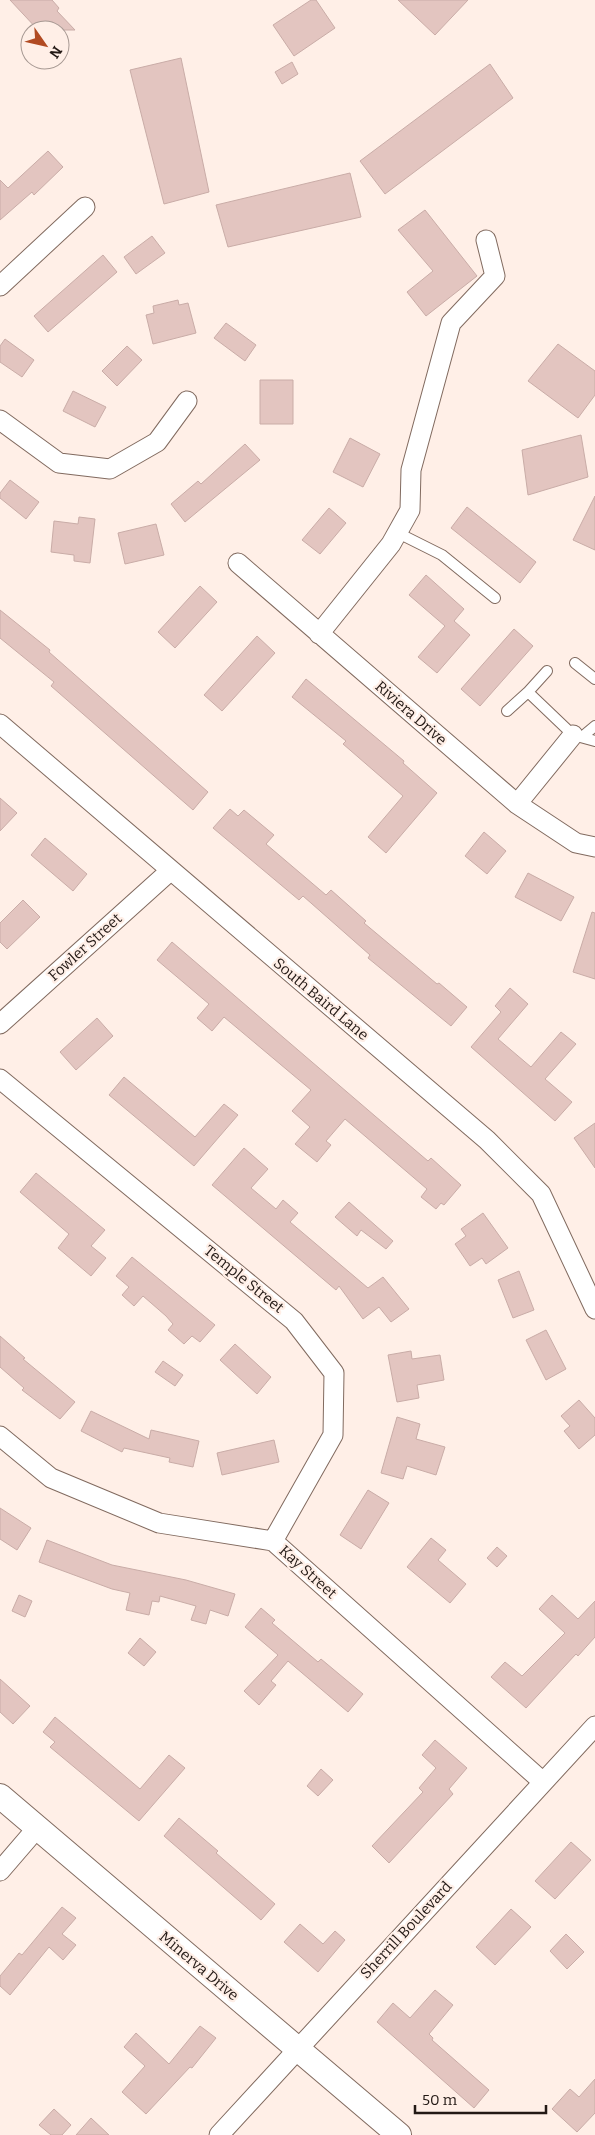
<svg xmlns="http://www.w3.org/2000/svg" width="595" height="2135" font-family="Bitter,serif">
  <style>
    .building { fill: #e3c5c0; stroke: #c9aca7 }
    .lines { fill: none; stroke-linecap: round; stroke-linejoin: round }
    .service-casing { stroke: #816a5f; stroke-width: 12 }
    .minor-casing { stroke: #816a5f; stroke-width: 21 }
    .tertiary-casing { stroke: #816a5f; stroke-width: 26 }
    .service { stroke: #fff; stroke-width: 10 }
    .minor { stroke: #fff; stroke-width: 19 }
    .tertiary { stroke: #fff; stroke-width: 24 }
    .labels { text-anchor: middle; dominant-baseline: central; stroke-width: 4.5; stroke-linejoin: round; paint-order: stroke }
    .street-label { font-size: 15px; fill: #231915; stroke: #ffefe7 }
  </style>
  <rect width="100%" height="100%" fill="#ffefe7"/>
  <path class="building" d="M10,0H52L59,8L57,11L75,30H38Z
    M311,0H316L335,28L294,56L273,25Z
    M398,0H468L435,35Z
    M181,58L209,192L164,204L130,70Z
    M292,62L298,74L282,84L275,72Z
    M490,64L513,98L385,194L360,161Z
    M48,151L63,167L34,195L32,192L0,220V180L8,188Z
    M350,173L361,217L228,247L216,205Z
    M425,210L477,276L426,316L407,292L433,271L398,230Z
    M152,236L165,253L136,274L124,257Z
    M103,255L117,272L48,332L34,316Z
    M178,300L179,305L188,303L196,333L153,344L146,315L154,313L153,306Z
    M226,323L256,345L245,361L214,338Z
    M5,339L34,360L22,377L0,362V346Z
    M558,344L595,371V395L578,418L528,381Z
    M127,346L142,360L117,386L102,371Z
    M260,380H293V424H260Z
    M73,391L106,407L95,427L63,411Z
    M581,435L588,477L528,495L522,450Z
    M350,438L380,454L363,487L333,472Z
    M245,444L260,460L185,522L171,504L198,481L201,484Z
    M10,480L39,502L26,519L0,498V493Z
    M595,496V550L573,540Z
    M467,507L536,562L520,583L451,528Z
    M329,508L346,523L320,554L302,540Z
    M79,517L95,519L90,563L74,561V555L51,552L54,521L78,524Z
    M156,524L164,555L125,564L118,533Z
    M426,575L464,609L454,621L470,635L437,673L418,657L445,626L409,595Z
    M200,586L217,602L175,648L158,632Z
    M0,610L50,650L49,652L208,792L193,810L51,686L54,682L0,638Z
    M514,629L533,646L480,706L461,689Z
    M257,636L275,653L222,711L204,695Z
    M306,679L404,761L403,763L437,793L386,853L368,837L403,796L343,744L346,741L292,697Z
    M0,798L17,813L0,831Z
    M230,809L238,816L244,810L274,835L266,844L326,895L331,890L366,921L364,923L437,984L439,983L467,1007L451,1026L368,958L370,955L303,896L299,900L213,828Z
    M484,832L506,851L487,874L465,856Z
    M45,838L87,874L73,891L31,855Z
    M528,873L574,897L561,921L515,897Z
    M23,900L40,917L7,949L0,942V923Z
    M592,912L595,913V979L573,972Z
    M172,942L375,1116L428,1161L431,1158L461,1185L444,1205L441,1203L436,1209L421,1197L427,1189L345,1119L326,1141L331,1145L317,1162L295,1144L310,1127L292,1111L311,1090L224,1017L212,1031L197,1018L209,1004L157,960Z
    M510,988L528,1004L498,1039L531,1067L561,1032L576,1044L545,1079L572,1102L555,1121L471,1047L501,1012L495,1006Z
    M97,1018L113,1036L76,1070L60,1052Z
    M124,1077L195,1137L224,1104L238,1115L194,1166L109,1095Z
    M595,1123V1168L574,1138Z
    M244,1148L268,1169L251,1188L276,1209L283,1200L298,1213L290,1222L368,1288L383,1277L409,1309L391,1322L379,1307L363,1319L339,1286L336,1290L212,1185Z
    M36,1173L105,1230L91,1246L106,1258L91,1276L58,1248L69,1234L20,1192Z
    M349,1202L393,1241L386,1249L361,1230L357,1236L335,1217Z
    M483,1213L508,1248L486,1264L482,1258L470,1266L455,1244L466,1236L461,1229Z
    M132,1257L215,1325L200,1342L192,1336L184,1344L168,1330L173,1324L166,1316L143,1296L134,1306L122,1295L129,1287L116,1276Z
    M519,1271L534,1310L513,1318L498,1280Z
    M546,1330L566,1369L546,1380L526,1340Z
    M0,1336L25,1358L23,1359L75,1402L60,1419L22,1390L24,1388L0,1367Z
    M235,1344L271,1377L257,1394L220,1360Z
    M411,1351L412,1359L440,1355L444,1380L417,1385L419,1398L397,1402L388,1355Z
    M163,1361L183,1375L175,1386L155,1372Z
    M579,1400L595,1418V1435L579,1449L564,1431L570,1426L561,1416Z
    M91,1411L149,1439L151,1430L199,1441L193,1467L169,1462L170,1458L124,1448L122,1452L81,1431Z
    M397,1417L420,1424L416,1439L445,1447L436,1475L407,1466L403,1479L381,1473Z
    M274,1440L279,1462L222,1475L217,1453Z
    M368,1490L389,1503L361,1549L340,1535Z
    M0,1508L31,1528L17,1550L0,1539Z
    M431,1538L446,1550L438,1560L466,1584L450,1603L407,1567Z
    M47,1540L112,1565L186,1580L235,1594L228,1616L210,1610L206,1624L191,1620L196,1606L160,1596L159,1602L152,1601L149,1615L126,1610L130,1593L112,1589L39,1562Z
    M497,1547L507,1556L497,1567L487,1558Z
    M19,1595L32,1601L25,1617L12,1611Z
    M552,1595L578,1619L595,1601V1637L578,1656L576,1654L526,1708L491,1677L505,1662L522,1676L565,1633L539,1609Z
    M261,1608L275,1620L272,1623L318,1662L321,1659L363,1694L348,1712L288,1661L271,1681L276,1685L259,1705L244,1691L278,1655L245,1627Z
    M140,1638L156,1652L144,1666L128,1653Z
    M0,1679L30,1706L13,1724L0,1712Z
    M55,1717L140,1789L169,1755L185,1768L139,1821L50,1747L55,1742L43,1732Z
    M435,1740L467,1768L449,1789L453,1794L389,1863L372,1846L423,1792L419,1788L436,1768L422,1755Z
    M321,1769L333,1780L318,1796L307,1786Z
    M179,1818L218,1851L216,1853L275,1904L261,1920L164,1836Z
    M571,1842L591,1860L555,1899L535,1881Z
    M62,1907L76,1918L62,1934L76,1945L63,1960L49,1947L10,1995L0,1986V1976L19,1953L22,1955Z
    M511,1909L531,1927L495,1965L476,1947Z
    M300,1924L323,1944L335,1931L345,1940L318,1972L284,1942Z
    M566,1934L584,1952L567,1969L550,1951Z
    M435,1990L453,2005L429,2034L433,2038L432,2040L489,2090L474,2108L377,2022L393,2003L410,2018Z
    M200,2026L216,2038L192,2068L190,2067L146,2114L122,2092L145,2066L124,2047L136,2033L169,2064Z
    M595,2079V2113L577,2132L552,2109L570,2089L579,2097Z
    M54,2109L71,2125L62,2135H51L39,2125Z
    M91,2118L109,2135H76Z"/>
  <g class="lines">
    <defs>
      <path id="service" d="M398,533L442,555L495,598
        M575,663L595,679
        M547,671L528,692L573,735L595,741
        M507,711L528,692
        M583,736L595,726"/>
      <path id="minor" d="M0,286L85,207
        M0,420L59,463L110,469L157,442L187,401
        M238,563L517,804L576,843L595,847
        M319,634L391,544L410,510L411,470L451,323L495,276L486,240
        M0,724L487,1140L541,1194L595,1309
        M517,804L573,735
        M0,1024L170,871
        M0,1079L294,1321L334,1373L333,1435L273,1541
        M0,1436L51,1478L159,1523L273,1541L543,1782
        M0,1871L37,1828
        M219,2135L595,1726"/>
      <path id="tertiary" d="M0,1796L399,2135"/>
    </defs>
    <use href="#service" class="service-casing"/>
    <use href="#minor" class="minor-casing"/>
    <use href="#tertiary" class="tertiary-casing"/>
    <use href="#service" class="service"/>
    <use href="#minor" class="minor"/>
    <use href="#tertiary" class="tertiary"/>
  </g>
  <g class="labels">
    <g class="street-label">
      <text transform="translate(411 713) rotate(41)">Riviera Drive</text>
      <text transform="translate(85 947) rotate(-42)">Fowler Street</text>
      <text transform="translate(321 999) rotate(40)">South Baird Lane</text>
      <text transform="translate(244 1279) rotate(39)">Temple Street</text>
      <text transform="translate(308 1572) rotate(42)">Kay Street</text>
      <text transform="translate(406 1930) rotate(-47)">Sherrill Boulevard</text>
      <text transform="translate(199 1966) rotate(40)">Minerva Drive</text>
    </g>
  </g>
  <g transform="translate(45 45) rotate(124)"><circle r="24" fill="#ffefe7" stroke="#a79993"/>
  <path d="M0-4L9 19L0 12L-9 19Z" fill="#b14a22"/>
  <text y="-8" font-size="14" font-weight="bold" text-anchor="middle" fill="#231915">N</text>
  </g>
  <path d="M415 2105v8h131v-8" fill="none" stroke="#231915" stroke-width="2.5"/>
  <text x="422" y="2105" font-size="15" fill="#231915" stroke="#ffefe7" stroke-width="4" paint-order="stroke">50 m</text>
</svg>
